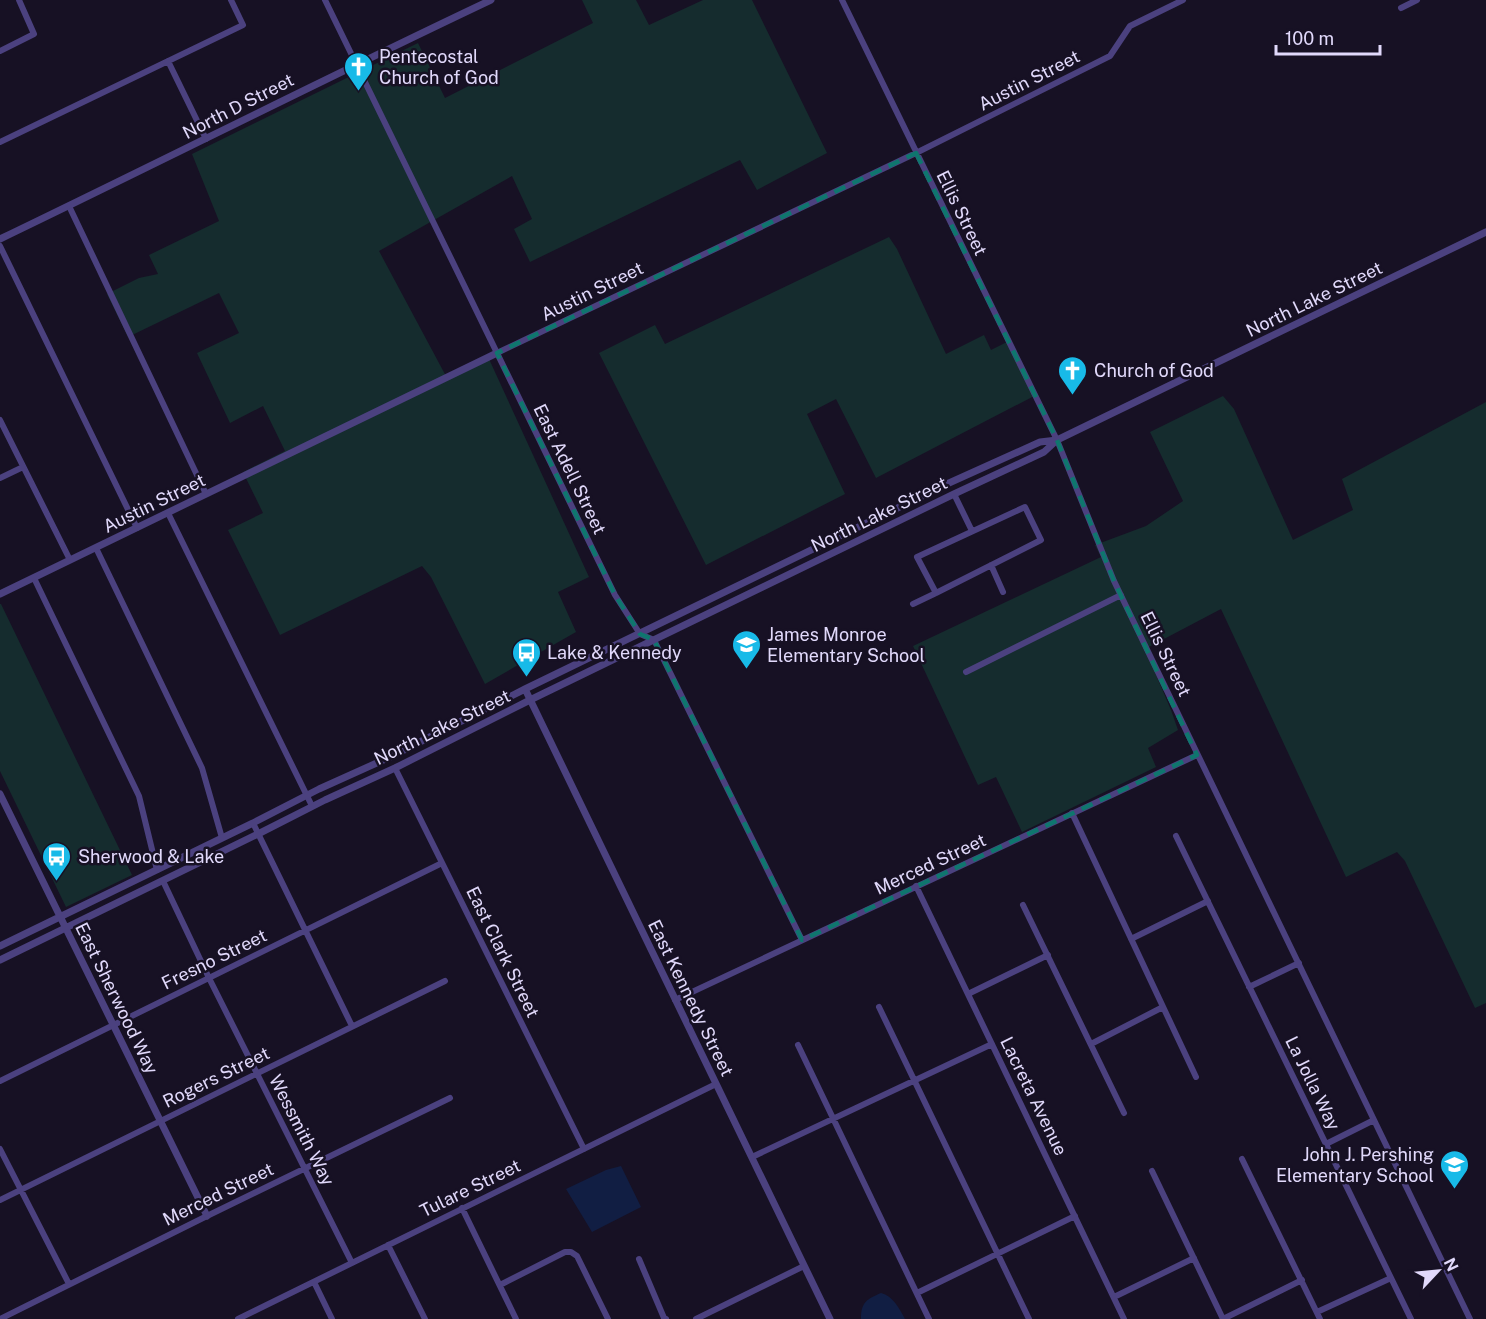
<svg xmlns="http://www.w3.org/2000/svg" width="1486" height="1319" font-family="'Public Sans',sans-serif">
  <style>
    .green { fill: #152c2e }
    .water { fill: #111e43 }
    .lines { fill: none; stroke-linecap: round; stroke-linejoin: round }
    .minor { stroke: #4b417f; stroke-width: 6 }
    .tertiary { stroke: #4b417f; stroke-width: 7 }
    .marked { fill: none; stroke: #0f766e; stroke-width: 4.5; stroke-dasharray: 12 8; stroke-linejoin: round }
    .labels { text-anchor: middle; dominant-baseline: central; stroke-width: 5; stroke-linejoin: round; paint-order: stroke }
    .poi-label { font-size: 18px; fill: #e1d9fb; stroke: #171124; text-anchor: start }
    .street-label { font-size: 18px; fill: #e1d9fb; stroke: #171124 }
  </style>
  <rect width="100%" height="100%" fill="#171124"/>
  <path class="green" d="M582,0H636L649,25L703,0H752L827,153L757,190L740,160L530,262L514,229L532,219L512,176L379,251L447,378L489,359L589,577L558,592L576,632L485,684L431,577L422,566L280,635L228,530L263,513L243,472L285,451L263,406L230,423L197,353L239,333L219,293L128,337L107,294L139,278L158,274L149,255L219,221L192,154L418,43L445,98L593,23Z
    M889,237L897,249L946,354L984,335L991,350L1007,342L1036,395L876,478L836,399L807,414L845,494L706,565L599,353L655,325L665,344Z
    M1223,396L1234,409L1293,540L1353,510L1342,479L1486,402V1003L1475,1008L1405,861L1397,852L1346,877L1221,609L1145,649L1171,710L1178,730L1148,748L1156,767L1022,832L996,777L978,785L913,646L1101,557L1095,545L1146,526L1183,501L1150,432Z
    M0,604H1L132,875L66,907L0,771Z"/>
  <path class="water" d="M621,1166L641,1207L592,1232L566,1189L606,1170Z
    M881,1293C893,1296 899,1308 905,1319H861C861,1302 867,1299 881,1293Z"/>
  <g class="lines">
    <path class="minor" d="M325,0L615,595L640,634L654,640L802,940
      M842,0L1057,440L1114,581L1470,1319
      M1401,8L1417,0
      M0,51L34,34L19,0
      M168,61L206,139
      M0,142L243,25L231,0
      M69,206L206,494
      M0,246L137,528
      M497,353L916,153L1110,56L1130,26L1183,0
      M0,420L70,560
      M0,478L23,467
      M954,494L972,531
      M1025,507L1041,540L936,593L917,557Z
      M168,513L312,806
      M96,548L202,768L222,838
      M991,565L1003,592
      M34,578L139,796L157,870
      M913,604L936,593
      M966,672L1121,595
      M395,768L584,1149
      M1072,813L1196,1077
      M253,823L352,1026
      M1176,836L1411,1319
      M163,881L209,978L352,1263
      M916,886L1124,1319
      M1023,905L1124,1113
      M1131,939L1208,901
      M1249,987L1299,963
      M968,994L1048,955
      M675,1000L1197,755
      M879,1007L1029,1319
      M1091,1044L1163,1007
      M798,1045L929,1319
      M0,1081L442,863
      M1326,1144L1374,1120
      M0,1149L69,1284
      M752,1157L992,1044
      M1242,1159L1320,1319
      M1152,1171L1223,1319
      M0,1200L445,981
      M462,1208L516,1319
      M388,1245L425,1319
      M639,1259L664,1318L666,1319
      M314,1282L332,1319
      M500,1285L565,1252H571L577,1256L608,1319
      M917,1293L1075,1216
      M1114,1297L1194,1258
      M1317,1312L1391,1278
      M0,1319L207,1216L450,1098
      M238,1319L716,1084
      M696,1319L804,1266
      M1223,1319L1302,1280"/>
    <path class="tertiary" d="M0,239C164,160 326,78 491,0
      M0,594L497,353
      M525,689L830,1319
      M0,794L207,1216
      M0,946L253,823L319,789L390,757L525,689L949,483L1040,442L1057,440
      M0,960L258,834L325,800L395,768L530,700L954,494L1044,452L1057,440L1486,232"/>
  </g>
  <path class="marked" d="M916,153L1057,440L1114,581L1197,755L802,940L654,640L640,634L615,595L497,353Z"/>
  <defs>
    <symbol id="church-pin" viewBox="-11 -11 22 30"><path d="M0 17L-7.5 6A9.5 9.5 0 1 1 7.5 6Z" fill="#18bae8" stroke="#171124"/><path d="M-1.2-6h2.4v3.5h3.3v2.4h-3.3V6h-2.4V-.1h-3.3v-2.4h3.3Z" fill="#fff"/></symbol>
    <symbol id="school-pin" viewBox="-11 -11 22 30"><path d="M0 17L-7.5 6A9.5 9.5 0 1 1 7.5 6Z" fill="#18bae8" stroke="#171124"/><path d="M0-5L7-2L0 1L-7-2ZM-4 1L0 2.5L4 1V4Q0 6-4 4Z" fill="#fff"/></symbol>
    <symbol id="bus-pin" viewBox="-11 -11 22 30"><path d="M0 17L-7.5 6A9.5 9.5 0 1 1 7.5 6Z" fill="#18bae8" stroke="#171124"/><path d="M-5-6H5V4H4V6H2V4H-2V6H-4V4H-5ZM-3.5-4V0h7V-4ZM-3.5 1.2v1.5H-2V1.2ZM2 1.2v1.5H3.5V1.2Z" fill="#fff"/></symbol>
  </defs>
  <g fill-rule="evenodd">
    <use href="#church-pin" x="342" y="50" width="33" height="45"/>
    <use href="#church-pin" x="1056" y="354" width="33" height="45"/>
    <use href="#school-pin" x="730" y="628" width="33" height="45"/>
    <use href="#bus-pin" x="510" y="636" width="33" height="45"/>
    <use href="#bus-pin" x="40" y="840" width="33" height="45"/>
    <use href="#school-pin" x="1438" y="1148" width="33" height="45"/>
  </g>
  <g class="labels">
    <g class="poi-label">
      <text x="379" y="56">Pentecostal<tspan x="379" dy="21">Church of God</tspan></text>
      <text x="1094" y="370">Church of God</text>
      <text x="767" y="634">James Monroe<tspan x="767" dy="21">Elementary School</tspan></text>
      <text x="547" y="652">Lake &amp; Kennedy</text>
      <text x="78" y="856">Sherwood &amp; Lake</text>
      <text x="1434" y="1154" text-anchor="end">John J. Pershing<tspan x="1434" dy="21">Elementary School</tspan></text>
    </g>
    <g class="street-label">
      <text transform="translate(1029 80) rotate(-27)">Austin Street</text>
      <text transform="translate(238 106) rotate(-27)">North D Street</text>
      <text transform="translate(962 213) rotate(64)">Ellis Street</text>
      <text transform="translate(592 291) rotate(-26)">Austin Street</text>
      <text transform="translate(1314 299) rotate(-26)">North Lake Street</text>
      <text transform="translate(570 469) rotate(64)">East Adell Street</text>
      <text transform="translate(154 503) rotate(-26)">Austin Street</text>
      <text transform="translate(879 514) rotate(-26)">North Lake Street</text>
      <text transform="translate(1166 654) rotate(64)">Ellis Street</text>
      <text transform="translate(442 727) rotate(-26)">North Lake Street</text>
      <text transform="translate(930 864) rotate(-25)">Merced Street</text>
      <text transform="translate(503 952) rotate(64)">East Clark Street</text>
      <text transform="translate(214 959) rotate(-26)">Fresno Street</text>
      <text transform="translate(117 998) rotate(64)">East Sherwood Way</text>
      <text transform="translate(691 998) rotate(64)">East Kennedy Street</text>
      <text transform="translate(216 1077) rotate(-26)">Rogers Street</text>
      <text transform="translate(1313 1083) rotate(64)">La Jolla Way</text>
      <text transform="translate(1034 1096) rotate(64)">Lacreta Avenue</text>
      <text transform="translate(302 1130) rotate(63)">Wessmith Way</text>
      <text transform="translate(470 1188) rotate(-26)">Tulare Street</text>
      <text transform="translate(218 1194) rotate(-26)">Merced Street</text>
    </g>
  </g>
  <g transform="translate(1438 1271) rotate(64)" stroke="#171124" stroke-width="4.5" paint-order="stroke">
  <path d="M0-4.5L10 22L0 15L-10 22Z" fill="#e1d9fb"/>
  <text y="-9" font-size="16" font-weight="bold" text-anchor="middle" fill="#e1d9fb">N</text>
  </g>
  <path d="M1276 45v9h104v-9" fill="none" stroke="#e1d9fb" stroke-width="3"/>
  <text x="1285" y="45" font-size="18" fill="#e1d9fb" stroke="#171124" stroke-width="4.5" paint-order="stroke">100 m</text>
</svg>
